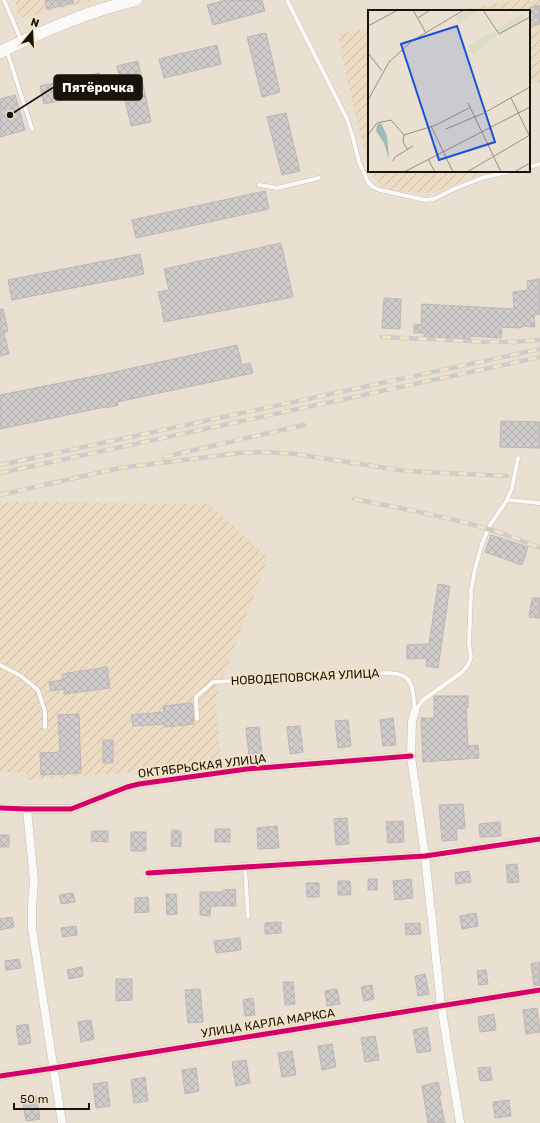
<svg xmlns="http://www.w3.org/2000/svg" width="540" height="1123" font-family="Rubik,sans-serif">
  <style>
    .industrial { fill: url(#industrial-furrows) }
    .building { fill: url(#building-cross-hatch); stroke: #bbb6b4 }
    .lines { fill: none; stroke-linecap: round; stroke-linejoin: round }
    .lane-casing { stroke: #c5beb2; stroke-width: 5 }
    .street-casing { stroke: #c5beb2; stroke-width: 9 }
    .secondary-casing { stroke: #c5beb2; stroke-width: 13 }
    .lane { stroke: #fcfaf8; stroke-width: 4 }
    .street { stroke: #fcfaf8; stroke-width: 8 }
    .secondary { stroke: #fcfaf8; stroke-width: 12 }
    .rail-casing { stroke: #cfccc8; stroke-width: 4.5 }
    .rail { stroke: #f3e3c7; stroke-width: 3; stroke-dasharray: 9; stroke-linecap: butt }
    .cycleway-casing { stroke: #f3e3c7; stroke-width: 8 }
    .cycleway { stroke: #d6006c; stroke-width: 5 }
    .labels { text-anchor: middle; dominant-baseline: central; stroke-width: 3.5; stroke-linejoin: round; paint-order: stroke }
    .street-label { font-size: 12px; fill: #19130a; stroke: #f3e3c7 }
    .inset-road { fill: none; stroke: #968e81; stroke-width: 1 }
    .view { fill: #1d4ed8; fill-opacity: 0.15; stroke: #1d4ed8; stroke-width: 2 }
    .inset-edge { fill: none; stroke: #19130a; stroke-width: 2 }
    .leader { fill: none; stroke: #19130a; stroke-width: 1.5 }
    .callout-dot { fill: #19130a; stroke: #f3e3c7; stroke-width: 1.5 }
    .callout { fill: #19130a; stroke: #19130a; stroke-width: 1.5 }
    .callout-label { font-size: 13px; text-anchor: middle; font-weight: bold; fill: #fff }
  </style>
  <defs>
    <pattern id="industrial-furrows" width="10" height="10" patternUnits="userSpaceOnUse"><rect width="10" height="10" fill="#ebdcc3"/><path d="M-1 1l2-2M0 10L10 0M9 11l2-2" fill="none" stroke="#c9bca6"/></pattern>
    <pattern id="building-cross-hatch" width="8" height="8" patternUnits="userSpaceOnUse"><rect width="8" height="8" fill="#d1cccc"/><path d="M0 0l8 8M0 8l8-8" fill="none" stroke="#b3aeae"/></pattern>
  </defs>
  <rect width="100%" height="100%" fill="#e9e0d1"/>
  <path class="industrial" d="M15,0H98L19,18Z
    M513,0H540V82L529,84V11H456Z
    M369,28V78L348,82L338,34Z
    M369,79V171L348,83Z
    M369,171H491L432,193L402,192L384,188L375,181Z
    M0,502L209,504L268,558L219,688L216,701L221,766L27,780L26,772H0Z"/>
  <path class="building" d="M45,0H73L74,3L47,9Z
    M226,0H262L265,11L213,25L207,5Z
    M539,5L540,11V24L529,27V8Z
    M266,33L280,92L262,97L247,37Z
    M217,45L221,64L164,78L159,59Z
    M138,61L151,122L131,126L117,66Z
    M99,73L103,91L44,104L40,86Z
    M15,95L25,130L0,137V99Z
    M286,113L300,171L282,175L267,117Z
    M265,191L269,209L136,238L132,220Z
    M281,243L293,297L164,322L162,312H163L158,292L169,290L164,269Z
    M140,254L144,274L12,300L8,280Z
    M540,279V314L534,315L535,327L521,326V328L502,327L501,338L470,336V339L424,337V333H414V324L421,325L422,304L514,309L513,292L528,290L527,281Z
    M384,298L401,299L400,329L382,328Z
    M0,309H3L8,331L4,332L9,354L0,356Z
    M237,345L242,365L250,363L253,373L117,402L118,405L106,408L105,407L0,429V395L110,373Z
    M501,421L540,422V448L500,447Z
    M491,535L528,547L522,565L485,552Z
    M438,584L450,586L438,668L426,666L427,658L407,659V645L429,644Z
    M532,598H540V618L529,617Z
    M107,667L110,688L64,694V689L51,691L49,682L63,680L62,674Z
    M434,696H468V708H466L468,746L478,745L479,758L423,762L421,718H434Z
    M192,703L194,724L165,727V724L133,726L131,715L164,712L163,706Z
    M79,714L81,773L41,775L40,753L60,752L58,715Z
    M393,718L396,745L383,746L380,720Z
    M348,720L351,746L338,748L335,721Z
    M300,726L303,752L290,754L287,727Z
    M259,727L262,753L249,755L246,728Z
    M103,740H113V763H103Z
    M463,804L465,828L456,829L457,840L442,841L439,805Z
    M347,818L349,844L336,845L334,819Z
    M403,821L404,842L388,843L386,822Z
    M500,822L501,836L480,837L479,824Z
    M277,826L279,848L258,849L257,828Z
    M215,829H230V842H215Z
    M172,830L181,831V847L171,846Z
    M92,831H108V842L91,841Z
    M131,832H146V851H131Z
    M0,835H9V847H0Z
    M517,864L519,882L508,883L506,865Z
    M469,871L471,882L456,884L455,873Z
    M368,879H377V890H368Z
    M411,879L413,898L395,900L393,881Z
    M338,881H350L351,895H338Z
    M306,883H319V897H307Z
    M235,889L236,906H211L210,916L200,915V892H223V890Z
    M73,893L75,902L61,904L59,895Z
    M166,894H176L177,914L167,915Z
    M148,897L149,912L135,913V898Z
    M476,913L478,926L462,929L460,916Z
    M12,917L14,927L0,930V919Z
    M281,922V933L265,934V923Z
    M420,923L421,934L406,935L405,924Z
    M76,926L77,935L63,937L61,928Z
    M240,938L241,950L216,953L214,941Z
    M19,959L21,968L6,970L5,961Z
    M540,962V985H534L531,964Z
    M82,967L83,976L69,979L67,970Z
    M486,970L488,984L479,985L477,971Z
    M425,974L429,994L418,996L415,976Z
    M116,979H132V1000L116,1001Z
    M283,982H293L295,1004L285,1005Z
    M372,985L374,999L364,1001L361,987Z
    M200,989L203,1022L188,1023L185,990Z
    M337,989L340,1004L327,1006L325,991Z
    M253,998L255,1015L245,1016L243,1000Z
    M537,1008L540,1032L526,1034L523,1010Z
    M494,1014L496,1030L480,1032L478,1017Z
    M91,1020L94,1039L81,1042L78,1022Z
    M28,1024L31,1043L19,1045L16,1026Z
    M427,1027L431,1051L417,1053L413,1030Z
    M375,1036L379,1060L365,1062L361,1038Z
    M332,1044L336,1067L322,1070L318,1046Z
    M292,1051L296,1075L282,1077L278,1053Z
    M246,1060L250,1083L236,1086L232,1062Z
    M490,1067L492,1080L480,1081L478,1068Z
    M196,1068L199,1091L185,1094L182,1070Z
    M145,1077L148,1101L134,1103L131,1080Z
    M107,1082L110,1106L96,1108L93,1084Z
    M438,1082L441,1095H439L445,1123H428L422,1086Z
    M36,1096L40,1119L26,1121L22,1098Z
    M509,1100L511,1116L495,1118L493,1102Z"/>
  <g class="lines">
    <defs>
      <path id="lane" d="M4,0L21,40
        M287,0L347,119L353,138L359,162L368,182L373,187L380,190L425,200L434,199L454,189L482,178L512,171
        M7,51L32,129
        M529,167L540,164
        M259,185L277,188L319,178
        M507,500L512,488L518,458
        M0,665L21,676L38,690L45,712V727
        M415,711L423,700L461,673L468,665L471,657L469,644L471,591L475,569L482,544L490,525L507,500L540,503
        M197,719L196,697L213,682L387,673C392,674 398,673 403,676C415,681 413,700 415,711
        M245,867L248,917"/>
      <path id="street" d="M415,711L412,721L411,756L425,856L441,1005L460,1123
        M0,808L27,809H71L127,787L139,784L247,769L411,756
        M27,809L34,881L32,907V928L62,1123
        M148,873L425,856L540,839
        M0,1076L54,1068L540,990"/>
      <path id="secondary" d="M0,52C44,31 88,11 136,0"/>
    </defs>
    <use href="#lane" class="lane-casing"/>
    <use href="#street" class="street-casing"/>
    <use href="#secondary" class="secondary-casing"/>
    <use href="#lane" class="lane"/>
    <use href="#street" class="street"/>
    <use href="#secondary" class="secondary"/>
    <defs>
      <path id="rail" d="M382,337L488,342H514L540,340
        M164,457L304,425
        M0,465L540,349
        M101,472L127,467L216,456L239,453L265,452L295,454L406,471L507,476
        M0,473L540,357
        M0,495L106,471
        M354,499C399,508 445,516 488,529C506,534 523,541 540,548"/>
    </defs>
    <use href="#rail" class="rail-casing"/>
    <use href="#rail" class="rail"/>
    <defs>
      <path id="cycleway" d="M0,808L27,809H71L127,787L139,784L247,769L411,756
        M148,873L425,856L540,839
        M0,1076L54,1068L540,990"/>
    </defs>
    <use href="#cycleway" class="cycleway-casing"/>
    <use href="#cycleway" class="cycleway"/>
  </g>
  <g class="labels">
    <g class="street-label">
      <text transform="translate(305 677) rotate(-3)">НОВОДЕПОВСКАЯ УЛИЦА</text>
      <text transform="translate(202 766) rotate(-7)">ОКТЯБРЬСКАЯ УЛИЦА</text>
      <text transform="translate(268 1023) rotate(-9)">УЛИЦА КАРЛА МАРКСА</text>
    </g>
  </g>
  <g transform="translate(368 10)">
    <rect width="162" height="162" fill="#e9e0d1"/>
    <path d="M100,0H107L109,3L91,13L88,7ZM154,4L157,10L132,24L127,20ZM126,21L129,25L104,45L99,36Z" fill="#dbddc4"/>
    <path d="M13,113L19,126L21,149L16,133L8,121L9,115Z" fill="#9dbcb9"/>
    <path class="inset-road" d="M45,0L58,23M115,0L131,24L162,7M50,8L62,0M0,16L30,0M0,43L14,61M143,88L162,127M0,90L21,52L44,31L96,0M100,93L133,162M63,116L85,162M78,119L116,103L162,77M0,125L9,113L23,110L36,125L35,132L39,139M36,125L68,115L101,98M60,149L67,162M25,151L27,147L45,136M36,162L162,97M99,162L162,125M146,162L162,153"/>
    <path class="view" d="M89,16L127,132L71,150L33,34Z"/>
    <rect width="162" height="162" class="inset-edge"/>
  </g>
  <path class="leader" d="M10 115L54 87"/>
  <circle class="callout-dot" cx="10" cy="115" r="4"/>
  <rect class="callout" x="54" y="75" width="88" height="25" rx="4"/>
  <g class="callout-label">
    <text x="98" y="92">Пятёрочка</text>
  </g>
  <g transform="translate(32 32) rotate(18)" stroke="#f3e3c7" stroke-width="3" paint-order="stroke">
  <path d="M0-3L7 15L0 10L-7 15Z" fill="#19130a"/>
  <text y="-6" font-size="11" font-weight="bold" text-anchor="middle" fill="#19130a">N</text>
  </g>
  <path d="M14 1103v6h75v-6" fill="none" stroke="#19130a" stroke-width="2"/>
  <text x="20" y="1103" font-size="12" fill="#19130a" stroke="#f3e3c7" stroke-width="3" paint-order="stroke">50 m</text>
</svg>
